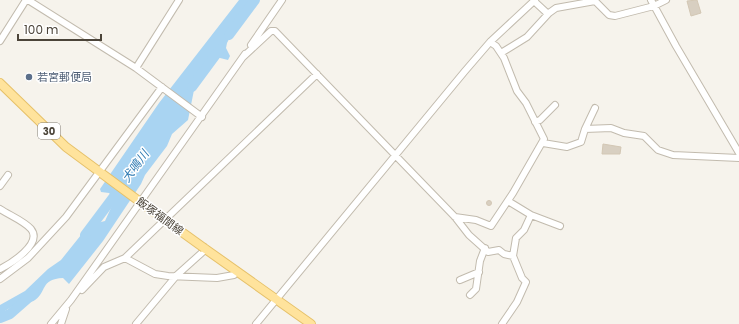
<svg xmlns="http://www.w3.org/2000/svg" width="739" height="324" font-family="Poppins,'Noto Sans JP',sans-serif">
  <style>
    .water { fill: #a9d4f2 }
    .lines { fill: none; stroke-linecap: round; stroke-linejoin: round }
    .river { stroke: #a9d4f2; stroke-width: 10 }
    .building { fill: #d8cfc1; stroke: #d3c7b4 }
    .minor-casing { stroke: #c2bbae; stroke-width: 8 }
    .major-casing { stroke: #e6c16a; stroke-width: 10 }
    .minor { stroke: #fff; stroke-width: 6 }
    .major { stroke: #ffe39c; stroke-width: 8 }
    .major-bridge-casing { stroke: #e6c16a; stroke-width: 10; stroke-linecap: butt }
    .major-bridge { stroke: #ffe39c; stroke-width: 8 }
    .service-dot { fill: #5c6f8a; stroke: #fff; stroke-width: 1.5 }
    .labels { text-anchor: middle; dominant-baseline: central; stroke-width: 3; stroke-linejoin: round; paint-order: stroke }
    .shield { fill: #fff; stroke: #817c74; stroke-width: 1 }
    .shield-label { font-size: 10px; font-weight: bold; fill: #4b4439 }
    .service-label { font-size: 11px; fill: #4e5e75; stroke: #fff; text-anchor: start }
    .street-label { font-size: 11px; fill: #4b4439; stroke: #fff }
    .water-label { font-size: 12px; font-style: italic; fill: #2e7ab2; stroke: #fff }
  </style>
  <rect width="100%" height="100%" fill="#f6f3ec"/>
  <path class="water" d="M239,0H259L239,20L227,43L226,48L230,56L228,60L216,57L204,66L201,73L194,90L188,120L172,134L167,146L145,175L141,184L103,241L69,284L63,278C40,279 47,292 35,300C31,303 27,301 23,302C15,304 7,310 0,314V305L25,291L48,269L61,260L89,225L105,221L115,199L109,193L101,192L100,189L159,103Z"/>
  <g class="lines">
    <path class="river" d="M229,35L255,0
      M192,87L220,49
      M85,235L121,187
      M0,318L10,314L34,293"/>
  </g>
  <path class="building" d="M697,0L701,13L691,16L687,1Z
    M603,144L621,147L620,154H602Z
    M486.5 203a2.5 2.5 0 1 1 5 0a2.5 2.5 0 1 1-5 0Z"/>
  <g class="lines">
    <defs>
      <path id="minor" d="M28,0L136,68L202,117
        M651,0L676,46L739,153
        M534,1L548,14
        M0,41L26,0
        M251,45L282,0
        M501,53L527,37L549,13L556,8L595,1L609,15L615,16L654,6L666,0
        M243,57L271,31H275L455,217L469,235L488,252L499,250L504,254L513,256L522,278L526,282L517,302L502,324
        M136,68L179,0
        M535,122L540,120L555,105
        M585,129L595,108
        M543,143L567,147L581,142L585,129L611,128L624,133L644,136L658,150L673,155L739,158
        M0,186L8,175
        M508,201L531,215L524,230L516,238L513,256
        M0,209C9,215 24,221 31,229C43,244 10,264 0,269
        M531,215L560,226
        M455,217L476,220L491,226L513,193L544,139L526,103L517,91L504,58L496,46L490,42
        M125,258L155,274L168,276L217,278L234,275L237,271
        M0,279L28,258L66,217L162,87
        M460,280L479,272
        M82,290L104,267L125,258L317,74
        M470,295L476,289L480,261L485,248
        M51,324L71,300L245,54
        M61,324L66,309
        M136,324L177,275L206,249
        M256,324L465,71L490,42L535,0"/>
      <path id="major" d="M0,83L66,147L143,204
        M204,248L311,324"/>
    </defs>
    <use href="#minor" class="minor-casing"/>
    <use href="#major" class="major-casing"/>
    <use href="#minor" class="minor"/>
    <use href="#major" class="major"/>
    <defs>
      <path id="major-bridge" d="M143,204L204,248"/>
    </defs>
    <use href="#major-bridge" class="major-bridge-casing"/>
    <use href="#major-bridge" class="major-bridge"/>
  </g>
  <circle class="service-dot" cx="29" cy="77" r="4"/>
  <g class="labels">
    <rect class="shield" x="38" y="123" width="22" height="16" rx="3"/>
    <g class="shield-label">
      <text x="49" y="131">30</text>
    </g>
    <g class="service-label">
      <text x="37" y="77">若宮郵便局</text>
    </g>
    <g class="street-label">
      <text transform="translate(160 216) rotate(36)">飯塚福間線</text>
    </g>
    <g class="water-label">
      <text transform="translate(135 166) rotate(-54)">犬鳴川</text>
    </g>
  </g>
  <path d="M18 34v6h83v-6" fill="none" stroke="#4b4439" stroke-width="2"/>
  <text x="24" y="34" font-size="12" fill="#4b4439" stroke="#ffffff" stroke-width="3" paint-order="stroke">100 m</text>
</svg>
